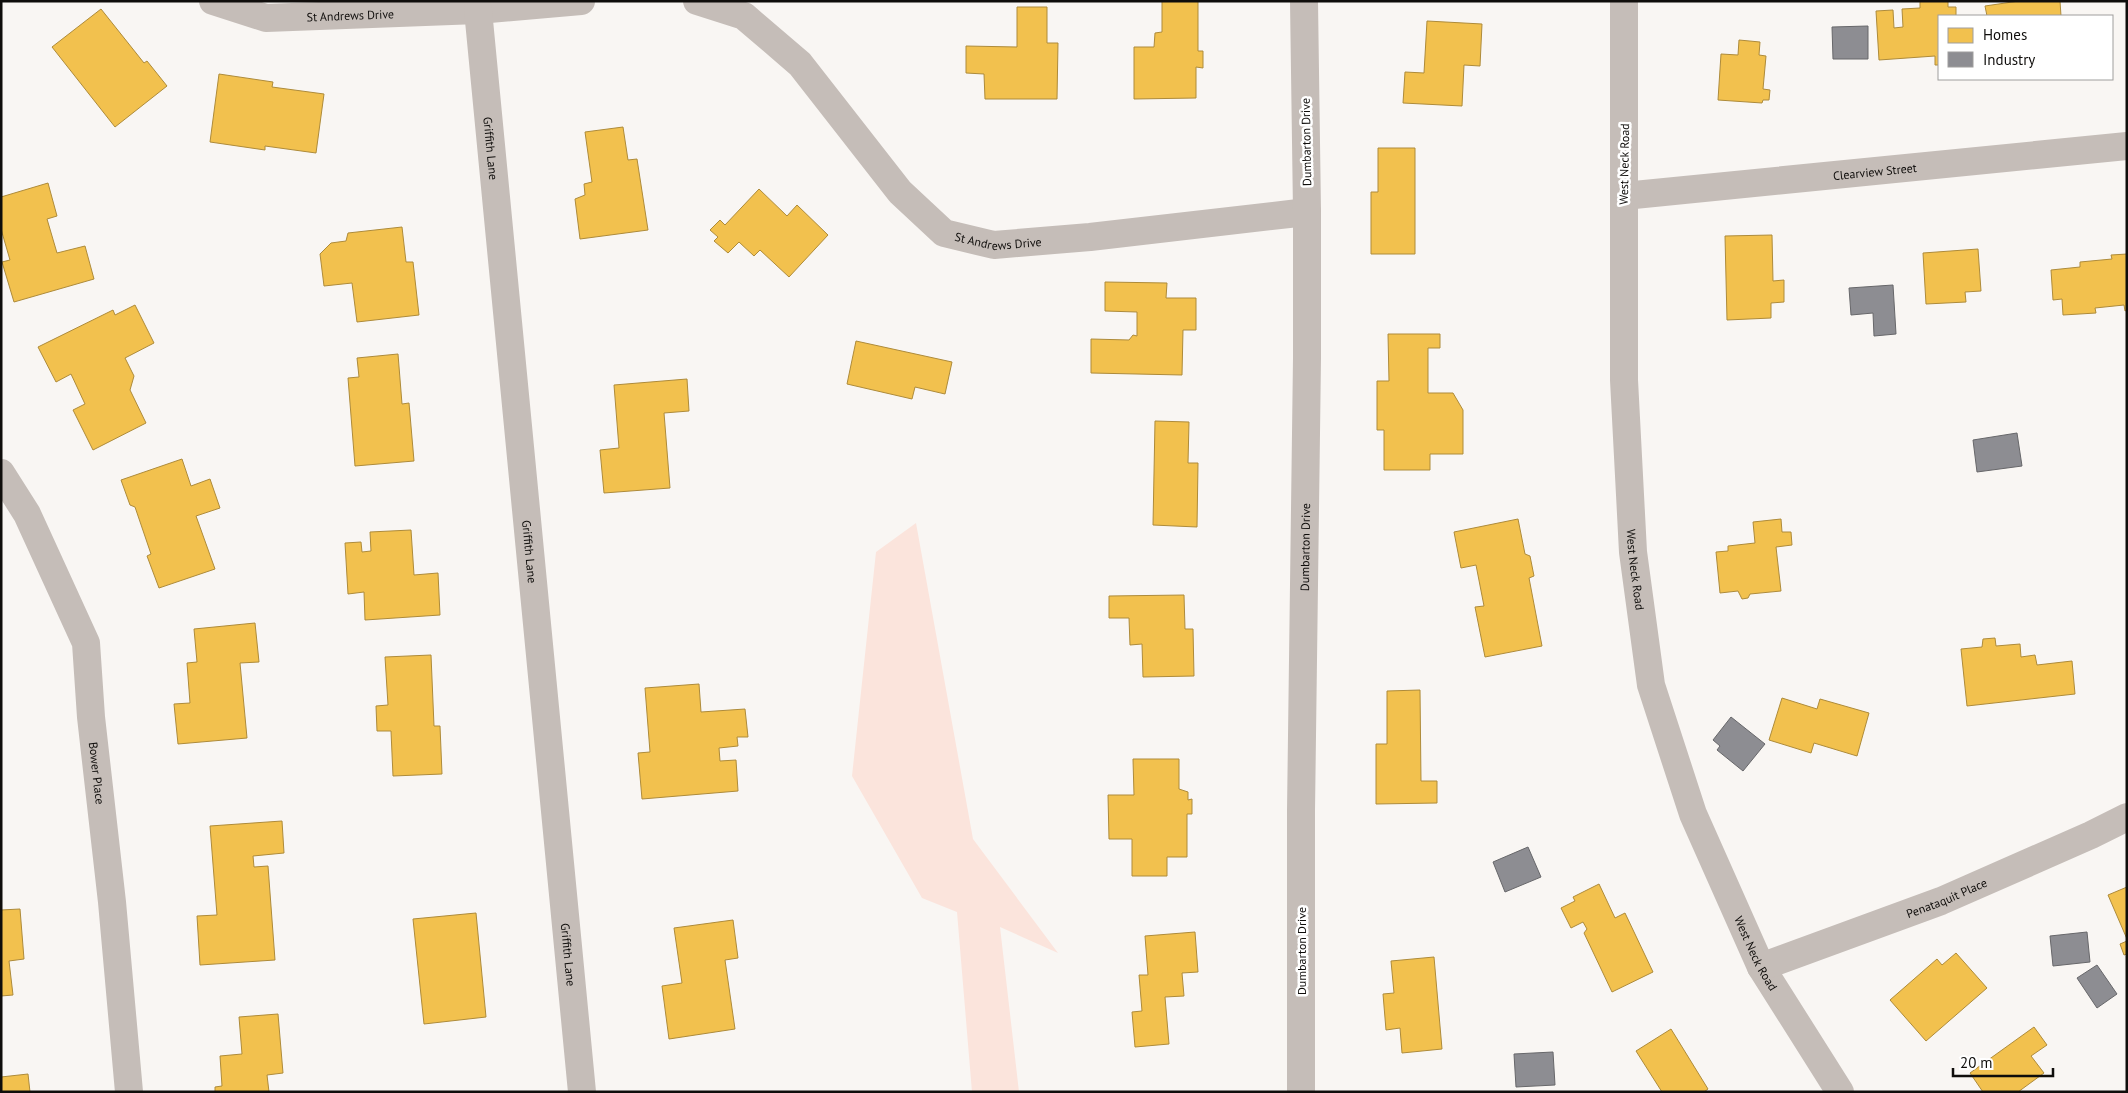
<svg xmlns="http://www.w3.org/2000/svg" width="2128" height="1093" font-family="'PT Sans',sans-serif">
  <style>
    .green { fill: #fbe4dc }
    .homes { fill: #f2c14e; stroke: #ae8b3a }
    .industry { fill: #8d8d92; stroke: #67676a }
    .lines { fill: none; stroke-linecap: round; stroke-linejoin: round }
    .minor { stroke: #c5bdb8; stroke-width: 28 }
    .labels { text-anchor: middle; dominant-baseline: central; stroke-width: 5; stroke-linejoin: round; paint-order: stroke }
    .street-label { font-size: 12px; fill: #0f0d0b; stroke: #fff }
  </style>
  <rect width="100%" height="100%" fill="#f9f6f3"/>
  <path class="green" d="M916,523L973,839L1058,953L1000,927L1019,1092H972L957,912L922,898L852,776L876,552Z"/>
  <path class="homes" d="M1162,1H1198V51H1203V68L1196,67V98L1134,99V47H1154L1155,33L1162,32Z
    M1920,1H1948V7H1956V16H1939V65H1935V56L1879,60L1876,11L1893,10L1894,28L1903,27L1902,9L1920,8Z
    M2019,1H2060L2061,16H1987L1985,6Z
    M1017,7H1047V43H1058L1057,99H985L984,74L966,73V46L1017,47Z
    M101,9L144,63L147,61L167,86L115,127L52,47Z
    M1427,21L1482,24L1480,66L1464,65L1462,106L1403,103L1405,72L1424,73Z
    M1739,40L1760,42L1759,55L1766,56L1763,89L1770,90L1769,100H1763L1762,103L1718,100L1721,54L1738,55Z
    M219,74L273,82L272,87L324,94L316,153L265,146V150L210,142Z
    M623,127L628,160L637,159L648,230L580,239L575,199L585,195L584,184L592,182L585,132Z
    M1378,148H1415V254H1371V192H1378Z
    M48,183L57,216L47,219L57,253L85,246L94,279L14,302L2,262L10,260L1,229V197Z
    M759,189L787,216L797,205L828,235L789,277L760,250L754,256L739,242L728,253L714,241L718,237L710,230L720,220L725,225Z
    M402,227L406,262H413L419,315L357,322L352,283L324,286L320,254L331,243L346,241L348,233Z
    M1772,235L1773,281L1784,280V302L1771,303V318L1727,320L1725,236Z
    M1978,249L1981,291L1965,292L1966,302L1926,304L1923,253Z
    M2127,254V310L2125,311L2124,305L2095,308L2096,313L2063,315L2062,299L2053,300L2051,270L2080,267V262L2112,259L2111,255Z
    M1105,282L1167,283L1166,298H1196V330H1183L1182,375L1091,373V339L1129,340L1133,335L1137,336V312L1105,311Z
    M135,305L154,343L125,358L134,376L130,390L146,423L93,450L73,410L85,404L71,374L56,382L38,347L113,310L115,315Z
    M1388,334H1440V348H1428V393H1453L1463,410V454H1430V470H1384V430H1377V381H1389Z
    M856,341L952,362L945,394L915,387L912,399L847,384Z
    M398,354L402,404L409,403L414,461L355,466L348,378L359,377L357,358Z
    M687,379L689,411L664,413L670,488L604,493L600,450L619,448L614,385Z
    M1155,421L1189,422L1188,463H1198L1197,527L1153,525Z
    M182,459L191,486L210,479L220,508L196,516L215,569L159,588L147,556L151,554L135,507L130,505L121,480Z
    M1518,519L1525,554L1530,556L1534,576L1529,578L1542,646L1485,657L1475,607L1484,606L1476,565L1461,568L1454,532Z
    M1781,519L1782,532H1791L1792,545L1776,547L1781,591L1750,594L1748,598L1742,599L1738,591L1720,593L1716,552L1728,551V546L1755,543L1753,522Z
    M411,530L414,575L438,573L440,615L365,620L364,592L348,594L345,543L361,542L362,552L371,551L370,532Z
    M1184,595L1185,629H1193L1194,676L1143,677L1142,644L1130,645L1129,618H1109V596Z
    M255,623L259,662L240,663L247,738L178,744L174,704L190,703L187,663L197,662L194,629Z
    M1995,638L1996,646L2020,644L2021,657L2035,655L2037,665L2072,661L2075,694L1967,706L1961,649L1982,647L1983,639Z
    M431,655L434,726H440L442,774L393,776L391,731H377L376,706L388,705L385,657Z
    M699,684L701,712L745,709L748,737H737L738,746L719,748L720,761L736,760L738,791L642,799L638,753L650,752L645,688Z
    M1420,690L1421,781H1437V803L1376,804V744H1387V691Z
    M1782,698L1817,709L1820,699L1869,713L1857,756L1814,743L1811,753L1769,740Z
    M1133,759H1179V789L1188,792V800L1192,799V814H1187V857H1167V876H1132V839H1109L1108,795H1134Z
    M282,821L284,853L253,856L254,867L268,866L275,960L200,965L197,916L217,915L210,826Z
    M1599,884L1615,918L1625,913L1653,972L1612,992L1584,933L1587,929L1583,922L1571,928L1561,908L1575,901L1573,897Z
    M2127,887V939L2108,895Z
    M20,909L24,959L9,961L13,995L1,996V910Z
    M476,913L486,1017L424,1024L413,919Z
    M733,920L738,958L725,960L735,1029L669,1039L662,986L682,983L674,928Z
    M1195,932L1198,972L1182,973L1184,996L1165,997L1169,1044L1135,1047L1132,1012L1142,1011L1139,975H1148L1145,936Z
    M2127,941V954L2124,955L2120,944Z
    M1956,953L1987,988L1926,1041L1890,1000L1937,959L1942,965Z
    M1434,957L1442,1049L1402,1053L1400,1028L1386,1030L1383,994L1394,993L1391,961Z
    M278,1014L283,1073L267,1075L269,1092H215V1087L222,1086L220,1056L242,1054L239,1017Z
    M2034,1027L2047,1045L2031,1056L2044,1073L2018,1092H1983L1970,1073Z
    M1671,1029L1708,1089L1704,1092H1662L1636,1051Z
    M28,1074L30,1092H1V1077Z"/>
  <path class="industry" d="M1868,26V59H1833L1832,27Z
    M1893,285L1896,334L1874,336L1873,313L1851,315L1849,288Z
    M2017,433L2022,466L1977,472L1973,440Z
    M1731,717L1765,744L1743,771L1717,750L1720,746L1713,740Z
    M1528,847L1541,877L1505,892L1493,862Z
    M2087,932L2090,962L2053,966L2050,936Z
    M2097,965L2117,994L2097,1008L2077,978Z
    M1553,1052L1555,1085L1516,1087L1514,1054Z"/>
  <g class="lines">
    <g class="minor">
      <path id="s1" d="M213,1L266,18L478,10L581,1"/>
      <path id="s2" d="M697,1L744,16L800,64L900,192L944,233L994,245L1090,237L1307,212"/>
      <path id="s3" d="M1624,1V380L1633,552L1651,685L1693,814L1761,967L1840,1092"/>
      <path id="s4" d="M478,10L582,1092"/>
      <path id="s5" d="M1624,196L2127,146"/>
      <path id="s6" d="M1,473L27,514L86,643L91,717L112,902L129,1092"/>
      <path id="s7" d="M1761,967L1941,901L2091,835L2127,817"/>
      <path id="s8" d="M1301,1092V811L1307,358V212L1304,1"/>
    </g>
  </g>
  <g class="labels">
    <g class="street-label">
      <text stroke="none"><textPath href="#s1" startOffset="140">St Andrews Drive</textPath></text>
      <text transform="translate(1306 142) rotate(-91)">Dumbarton Drive</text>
      <text stroke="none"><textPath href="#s4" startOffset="139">Griffith Lane</textPath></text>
      <text transform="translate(1624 164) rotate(-89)">West Neck Road</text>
      <text stroke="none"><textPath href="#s5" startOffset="252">Clearview Street</textPath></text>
      <text stroke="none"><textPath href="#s2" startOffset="401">St Andrews Drive</textPath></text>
      <text stroke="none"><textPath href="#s8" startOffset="545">Dumbarton Drive</textPath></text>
      <text stroke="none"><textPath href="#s4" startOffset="544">Griffith Lane</textPath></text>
      <text stroke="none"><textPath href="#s3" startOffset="569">West Neck Road</textPath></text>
      <text stroke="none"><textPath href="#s6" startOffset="321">Bower Place</textPath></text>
      <text stroke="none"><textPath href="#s7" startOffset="198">Penataquit Place</textPath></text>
      <text transform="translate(1301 951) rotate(-90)">Dumbarton Drive</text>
      <text stroke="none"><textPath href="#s3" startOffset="974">West Neck Road</textPath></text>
      <text stroke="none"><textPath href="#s4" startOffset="949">Griffith Lane</textPath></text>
    </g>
  </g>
  <rect width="2128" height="1093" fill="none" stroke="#0f0d0b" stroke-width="5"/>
  <rect x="1938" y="15" width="175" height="65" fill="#ffffff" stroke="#9f9e9d"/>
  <rect x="1948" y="28" width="25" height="15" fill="#f2c14e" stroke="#9f9e9d"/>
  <text x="1983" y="40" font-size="15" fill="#0f0d0b">Homes</text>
  <rect x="1948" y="52" width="25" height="15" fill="#8d8d92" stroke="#9f9e9d"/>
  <text x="1983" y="65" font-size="15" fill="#0f0d0b">Industry</text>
  <path d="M1953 1068v8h100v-8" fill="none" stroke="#0f0d0b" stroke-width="2.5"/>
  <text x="1960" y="1068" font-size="15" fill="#0f0d0b" stroke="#ffffff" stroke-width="4" paint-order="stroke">20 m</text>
</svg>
